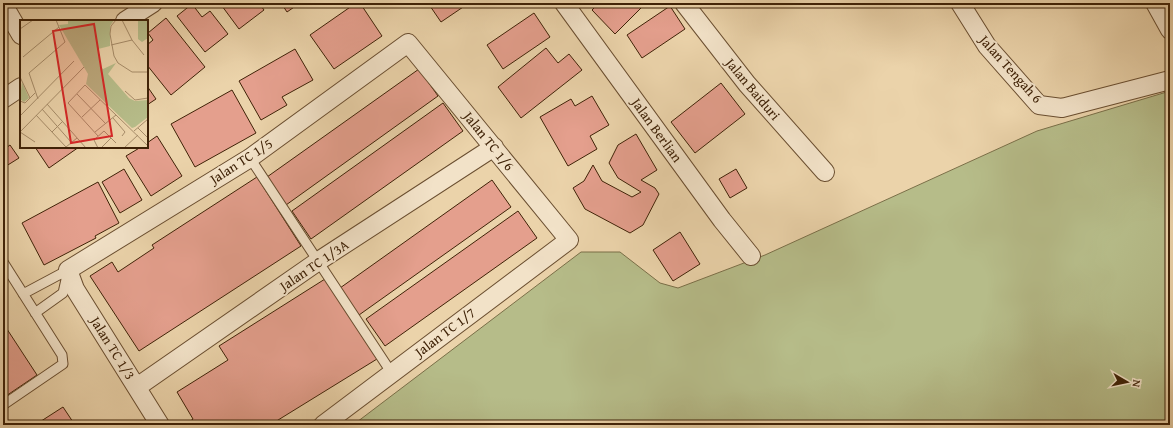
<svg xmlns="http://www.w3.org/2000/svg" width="1173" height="428" font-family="'Gentium Book Plus',serif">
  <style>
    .green { fill: #b6bc89; stroke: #7a6f48 }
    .building { fill: #e49f8d; stroke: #3f2207 }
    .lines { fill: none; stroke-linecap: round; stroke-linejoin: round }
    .lane-casing { stroke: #6a4e30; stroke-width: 11 }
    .street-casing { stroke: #6a4e30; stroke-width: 20 }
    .lane { stroke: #f2e2c8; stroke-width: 9 }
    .street { stroke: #f2e2c8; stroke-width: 18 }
    .labels { text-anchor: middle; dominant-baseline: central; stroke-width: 4; stroke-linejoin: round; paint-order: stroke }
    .street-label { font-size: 14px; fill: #3f2207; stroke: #f2e2c8 }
    .inset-road { fill: none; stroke: #a68c69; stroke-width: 1 }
    .view { fill: #d62828; fill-opacity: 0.15; stroke: #d62828; stroke-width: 2 }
    .inset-edge { fill: none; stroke: #3f2207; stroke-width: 2 }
  </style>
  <rect width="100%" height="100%" fill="#ebd3aa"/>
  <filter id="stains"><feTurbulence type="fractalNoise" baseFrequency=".005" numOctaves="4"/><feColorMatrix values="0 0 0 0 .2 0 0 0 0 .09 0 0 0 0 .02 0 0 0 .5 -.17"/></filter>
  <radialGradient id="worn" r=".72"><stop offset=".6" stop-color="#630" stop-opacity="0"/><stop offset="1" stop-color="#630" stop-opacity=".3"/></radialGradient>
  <path class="green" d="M1170,91V425H353L581,252H620L660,283L678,288L765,255L1037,131Z"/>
  <path class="building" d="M227,3H259L264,10L239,29L222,6Z
    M281,3H300L287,12Z
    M356,3H360L382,36L334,69L310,35Z
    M428,3H469L441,22Z
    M599,3H646L615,34L592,10Z
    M192,4L202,17L210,11L228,34L205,52L177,16Z
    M670,6L685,29L642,58L627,35Z
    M534,13L550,37L503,69L487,45Z
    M166,18L205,67L171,95L147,65V45L153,40L148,33Z
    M546,48L558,63L569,54L582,70L521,118L498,87Z
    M295,49L313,80L282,97L287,105L261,120L239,81Z
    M419,69L438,96L286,205L267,177Z
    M721,83L745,114L695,153L671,122Z
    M147,86L156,99L147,105Z
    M232,90L256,133L195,167L171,124Z
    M592,96L609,125L590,136L597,149L568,166L540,117L571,99L575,106Z
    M443,103L463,131L311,239L292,211Z
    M636,134L657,170L641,180L655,188L659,194L643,225L630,233L585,209L573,188L584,181L593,165L602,181L632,197L641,192L618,178L609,163L618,145Z
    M157,136L182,176L151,196L126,156L141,147H147V143Z
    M10,145L19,158L3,168V150Z
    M35,147H79L49,168Z
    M124,169L142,200L120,213L102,182Z
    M736,169L747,188L730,198L719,179Z
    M257,177L301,246L139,351L90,276L112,262L118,272L154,248L152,245Z
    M492,180L511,207L359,315L340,288Z
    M98,182L119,223L95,236L96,238L44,265L22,223Z
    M518,211L537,238L385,346L366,319Z
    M680,232L700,264L673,281L653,250Z
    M325,279L377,359L270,425H191L189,422L193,419L177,392L228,360L219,346Z
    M3,323L37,375L3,398Z
    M63,407L75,425H35Z"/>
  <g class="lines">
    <defs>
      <path id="lane" d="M250,158L391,372
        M3,262L62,355L63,364L3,405
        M23,294L68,270
        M35,313L63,293L67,275"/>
      <path id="street" d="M564,3L722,220L751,256
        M684,3L747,84L825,172
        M960,3L987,46L1039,105L1062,108L1170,80
        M1155,3L1170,30
        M3,4L21,35
        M125,21L153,3
        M3,99L21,87
        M137,387L317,262L494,147
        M160,425L75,289L68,270L250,158L408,43L569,240L323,425"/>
    </defs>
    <use href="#lane" class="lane-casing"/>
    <use href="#street" class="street-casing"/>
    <use href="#lane" class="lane"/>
    <use href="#street" class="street"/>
  </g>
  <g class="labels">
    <g class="street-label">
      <text transform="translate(1011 69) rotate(48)">Jalan Tengah 6</text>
      <text transform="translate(753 89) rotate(50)">Jalan Baiduri</text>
      <text transform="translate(657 130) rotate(54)">Jalan Berlian</text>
      <text transform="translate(489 141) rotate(51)">Jalan TC 1/6</text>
      <text transform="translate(241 161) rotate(-33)">Jalan TC 1/5</text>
      <text transform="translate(314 265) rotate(-34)">Jalan TC 1/3A</text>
      <text transform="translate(445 332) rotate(-37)">Jalan TC 1/7</text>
      <text transform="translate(113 348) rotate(58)">Jalan TC 1/3</text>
    </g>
  </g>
  <g transform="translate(20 20)">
    <rect width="128" height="128" fill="#ebd3aa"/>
    <path d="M48,0H94L90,6V26L78,29L80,47L83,49L96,43L88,54L109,78L115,81L128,80V97L115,107L112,108L66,64L68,54L39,5L48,4ZM118,0H128V18L122,22L118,19ZM2,62L9,78L4,82L0,79Z" fill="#b6bc89"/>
    <path class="inset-road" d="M96,0L91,6L90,14L94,36L98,43L112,52H128M102,0L112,20L124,35M0,9L13,0M91,25L112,20M3,37L39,7M9,53L45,22L36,0M9,53L18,79M0,57L10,78M105,71L115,80L128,78M57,74L86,104M0,81L5,83L15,73M27,84L66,128M22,89L51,122M16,95L46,127M0,96L54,41M62,97L80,80M93,98L105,112L102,116M118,108L128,118M114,111L128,99M0,112L64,47M0,112L15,122M32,112L43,101M75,112L96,95M78,116L48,83L65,65L128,126M46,127L57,118M78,128L74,120L84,111L96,123M81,128L91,118M104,128L118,115"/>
    <path class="view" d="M74,4L92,116L51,123L33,11Z"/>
    <rect width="128" height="128" class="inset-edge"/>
  </g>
  <rect width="1173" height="428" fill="none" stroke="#ebd3aa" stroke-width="16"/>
  <rect x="4" y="4" width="1165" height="420" fill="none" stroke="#3f2207" stroke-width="2"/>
  <rect x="8" y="8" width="1157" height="412" fill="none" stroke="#3f2207"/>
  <g transform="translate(1127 382) rotate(99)" stroke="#f2e2c8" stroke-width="3" paint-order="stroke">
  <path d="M0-3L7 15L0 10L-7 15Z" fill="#3f2207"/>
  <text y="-6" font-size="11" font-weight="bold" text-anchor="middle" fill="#3f2207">N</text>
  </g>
  <rect width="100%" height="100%" filter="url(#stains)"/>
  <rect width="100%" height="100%" fill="url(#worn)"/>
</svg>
